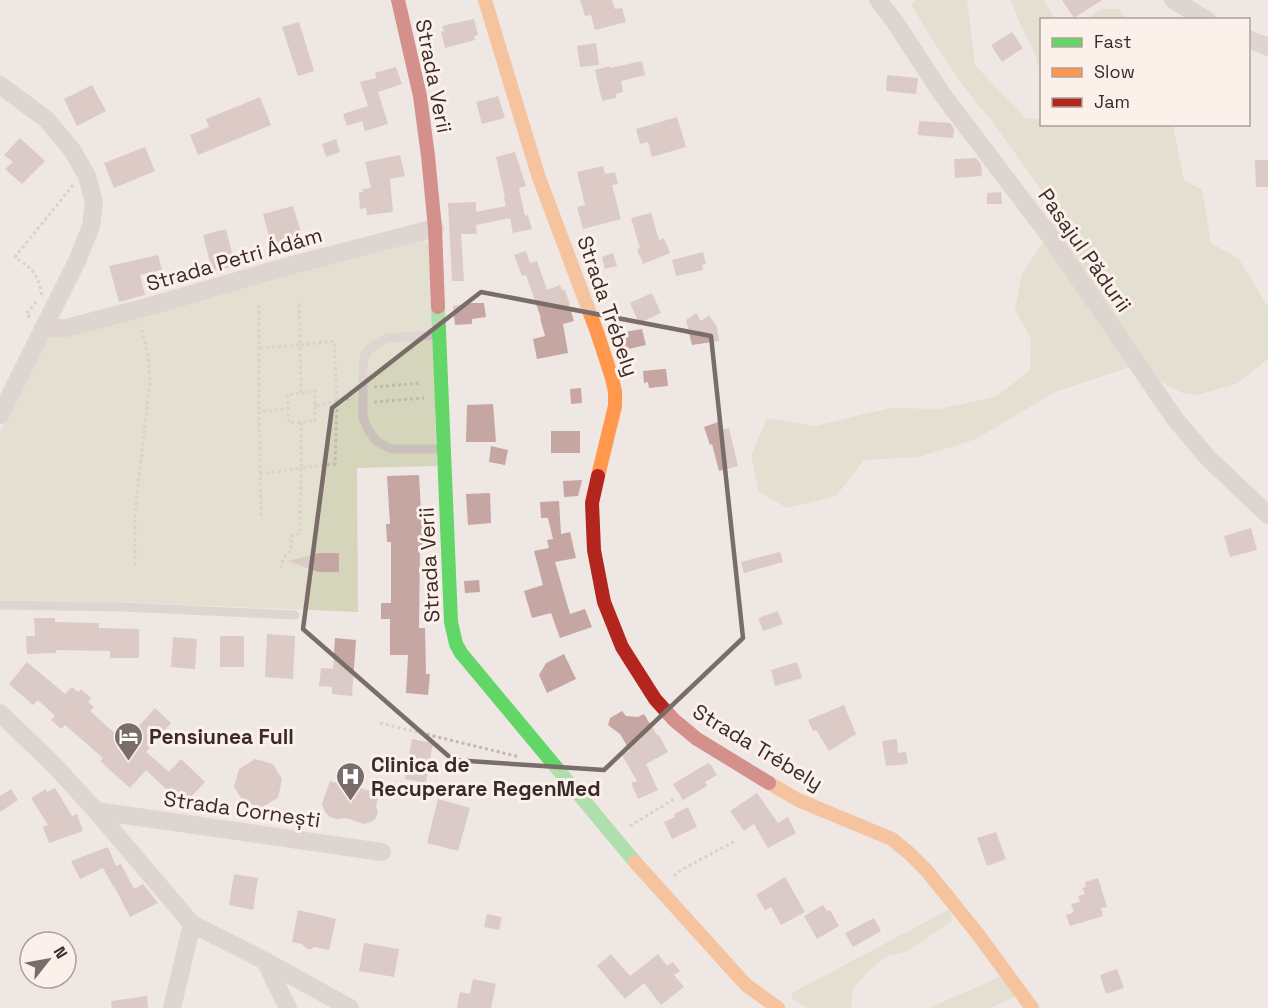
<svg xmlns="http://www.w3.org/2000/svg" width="1268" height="1008" font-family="'Space Grotesk',sans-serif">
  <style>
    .green { fill: #d5d5bb }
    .building { fill: #c5a6a3 }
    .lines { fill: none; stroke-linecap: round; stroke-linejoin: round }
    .path { stroke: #c2b7b3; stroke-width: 3; stroke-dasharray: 3 3; stroke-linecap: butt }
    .lane { stroke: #c9bfbb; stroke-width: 9 }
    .street { stroke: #c9bfbb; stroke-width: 18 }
    .fast { stroke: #63d668; stroke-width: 14 }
    .slow { stroke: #ff974d; stroke-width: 14 }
    .jam { stroke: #b3261e; stroke-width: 14 }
    .marked { fill: none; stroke: #7a6d69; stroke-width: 4.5; stroke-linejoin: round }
    .labels { text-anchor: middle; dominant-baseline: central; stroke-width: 6; stroke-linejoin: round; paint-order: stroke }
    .street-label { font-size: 21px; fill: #3b2b28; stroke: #fcf0ea }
    .poi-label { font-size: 21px; font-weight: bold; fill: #3b2b28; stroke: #fcf0ea; text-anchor: start }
  </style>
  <rect width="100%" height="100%" fill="#efe7e3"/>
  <path class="green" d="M915,0H967L975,65L1025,118L1041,120L1042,124L1173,125L1184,180L1202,190L1211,243L1239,259L1268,307V359L1236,384L1197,395L1182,393L1133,366L1055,392L976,439L919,457L864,460L836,496L787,508L759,492L751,456L767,418L815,426L890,408L940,409L997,396L1030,370L1031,339L1015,309L1022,274L1043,242L1054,207L993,123L961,83L939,50L911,5Z
    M1011,0H1044L1055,19L1042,20L1041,78L1036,56L1018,19Z
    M1100,9H1120L1124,19H1088Z
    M421,238L430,245L437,466L357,468L358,612L122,602L0,600V431L47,335Z
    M950,909L952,921L906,952L888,956L869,970L853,990L851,1007L852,1008H807L791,998L792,993Z
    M1000,977L1021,994L990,1008H929Z"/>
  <path class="building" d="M580,0H612L615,9L622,8L626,22L595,30L591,15L585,16Z
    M1062,0H1102L1074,18Z
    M474,19L478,35L474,36L475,40L445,48L441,32L444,31L442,26Z
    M299,22L314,71L298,76L282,27Z
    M1012,32L1023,48L1002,62L991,45Z
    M596,43L599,65L580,67L577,46Z
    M642,61L645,75L621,81L623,92L616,94V98L602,101L595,70L610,66V68Z
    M396,67L402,84L378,92L388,124L365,131L362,121L347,126L343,114L368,106L360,82L376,78L375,73Z
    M887,75L918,78L916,94L886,91Z
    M92,85L106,111L77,126L64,99Z
    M498,96L505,118L482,124L476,102Z
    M260,97L271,125L198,155L190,135L209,127L206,119Z
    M677,117L686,147L652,157L648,142L640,144L636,129Z
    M919,121L950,123L954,129L953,138L918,135Z
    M20,138L45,161L22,184L5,169L13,162L4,155Z
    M336,139L340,152L326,157L322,144Z
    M145,147L155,171L114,188L104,163Z
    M515,152L526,186L519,188L525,216L528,215L532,229L513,233L510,218L476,225L477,234H461L464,281H452L448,203L476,202V212L506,206L504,197H505L496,157Z
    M400,155L405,176L390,179L393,212L367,215L366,208L360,209L359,192H363L362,189L371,188L365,162Z
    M976,158L981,164L982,176L955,178L954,159Z
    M1255,160H1268V187H1256Z
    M603,166L605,174L615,172L618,184L612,185L621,219L583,229L577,207L585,205L577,172Z
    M1001,192L1002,204H987V193Z
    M293,206L305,245L274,254L263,214Z
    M651,213L659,240L664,238L670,253L643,264L637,249L640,248L631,218Z
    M226,229L235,266L212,271L203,235Z
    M526,251L530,263L537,261L547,290L560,285L562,290H565L570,305H569L574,321L563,324L568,353L537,359L533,339L545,336L540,318H541L526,275L522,276L514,255Z
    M703,252L706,264L702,265L703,270L676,276L672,260Z
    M613,253L617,266L605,269L602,257Z
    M158,255L162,270L140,275L145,295L119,302L109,266Z
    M652,293L661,313L639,323L630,303Z
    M472,303H484L486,317L472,319V324L455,325L453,306Z
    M696,313L701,321L709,315L717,327L719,341L692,345L686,320Z
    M642,329L646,345L624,350L620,333Z
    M664,369H666L668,386L649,388L648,382L644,383L643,371Z
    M581,388L582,403L571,404L570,389Z
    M493,404L496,442H466L467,405Z
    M718,422L721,430L729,428L738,466L719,471L712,444L710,445L704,427Z
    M551,431H580V453H551Z
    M491,446L508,450L505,465L489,462Z
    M419,475L423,547H420L419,628H425L426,674H430L428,695L406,693L408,655H390V619H381V603H391V542H387L386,524H390L387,476Z
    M582,480L578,496L564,497L563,481Z
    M490,493L491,523L468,525L466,494Z
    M559,501L561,534L570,532L576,558L555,562L570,614L585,609L592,627L560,638L551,613L532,618L524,591L543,585L534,551L549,548L547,540L553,539L548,518H541L540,502Z
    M1251,528L1257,550L1230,557L1224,536Z
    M780,552L783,562L744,573L741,562Z
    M319,553H339V572H319L288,561Z
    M479,580L480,592L465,593L464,581Z
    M778,611L783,624L763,631L758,618Z
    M34,618H55V622L99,623V628L139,629V658H110V651L56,650V653L27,654L26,636H35Z
    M267,634L295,636L293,679L265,677Z
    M220,636H244V667H220Z
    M173,637L197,639L195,669L171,667Z
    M335,638L356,640L352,696L332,694V687L319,686L321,668L333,669Z
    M564,654L576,679L547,693L539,675L546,663Z
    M27,662L65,694L72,687L78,692L81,689L91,698L88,702L94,707L90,711L120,738L125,733L129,737L155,708L171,723L146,752L169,772L181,759L205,782L183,805L146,770L130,788L100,761L103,758L72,731L65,725L61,729L51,720L55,716L38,700L33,705L9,684Z
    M797,662L802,678L775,686L771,670Z
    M844,705L856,734L829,751L816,730L813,731L808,720Z
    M622,711L626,716L638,717L644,714L657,735H659L668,752L646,764L658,790L638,799L631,783L637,781L622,755L630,751L620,734L608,725L610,718Z
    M412,739L433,743L426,783L405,779Z
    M897,739L898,753L906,752L908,764L886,766L882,741Z
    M255,759L273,764L282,779L278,798L262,807L244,803L234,787L239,769Z
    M708,763L711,765L717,775L705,782L707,786L683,800L673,784Z
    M330,781L379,793L376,806L378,812L376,818L371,822L364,824L346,818L337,819L330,817L325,812L322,804Z
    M55,788L72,816L77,814L83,831L49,843L43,827L48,825L31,798L46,789L47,792Z
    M11,789L18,800L0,812V796Z
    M757,793L778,823L788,817L796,833L768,848L754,824L744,831L730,811Z
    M438,799L470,808L458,851L427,843Z
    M688,807L697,827L672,839L664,822L675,817L674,814Z
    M996,832L1006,859L987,866L977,838Z
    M108,847L116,866L121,864L134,889L143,884L158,903L130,917L114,886H113L103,868L80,879L71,861Z
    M234,874L258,878L253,910L229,905Z
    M785,877L805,912L781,925L771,907L765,910L756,895Z
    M1098,878L1107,907L1101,908L1103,916L1070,926L1066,915L1074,912L1071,904L1080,902L1078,896L1085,894L1082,888L1086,887L1085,882Z
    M823,905L827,911L830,910L839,926L817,939L804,916Z
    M298,910L336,919L329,950L314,947L311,949H307L302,944L292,942Z
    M487,914L502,917L499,930L484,927Z
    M874,918L881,931L853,947L845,933Z
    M364,943L399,949L394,977L359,971Z
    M611,954L630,976L658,954L667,966L673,962L680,971L674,975L684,987L661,1005L644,983L625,999L597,966Z
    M1117,969L1124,988L1106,994L1100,975Z
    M473,979L496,984L491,1008H457L460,992L470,994Z
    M147,996L148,1008H112L111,1001Z"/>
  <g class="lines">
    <path class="path" d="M42,295C37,272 33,270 15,257L73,185
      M259,305V412
      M30,317L26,314L38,300
      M260,348L300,345L299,300
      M374,387L421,383
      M374,402L424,398
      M315,406V421L289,423L287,395L315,391V406L352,398
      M301,422V468L335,464L337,401L334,341L300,345L301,393
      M260,474L301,468L300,534L291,536V551L283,558L281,567
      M261,516L259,412L288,408
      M135,565V512L150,381L148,355L141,326
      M380,723L520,757
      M630,826L674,799
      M674,876L681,870L735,841"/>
    <path class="lane" d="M437,335L387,338L374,345L365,354L363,366V418L369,431L377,442L392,449H441
      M0,605L123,607L295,615"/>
    <path class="street" d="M878,0L895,22L942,94L1049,235L1175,419L1208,458L1268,515
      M1173,0L1207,20
      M1248,39L1268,47
      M0,85L46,119L72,150L87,176L94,203L91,226L78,259L0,415
      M43,328H66L154,305L285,267L435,228
      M0,713L54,765L96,811L192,924L265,961L350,1008
      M96,811L382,852
      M265,961L288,1008
      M172,1008L192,924"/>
    <path class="fast" d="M438,307L451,622L456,644L461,653L635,862"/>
    <path class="slow" d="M485,0L538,175L597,332L612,378L615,392V406L598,476
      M769,783L798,800L892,839L910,854L927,871L977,933L1032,1008
      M635,862L746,985L778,1008"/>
    <path class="jam" d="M398,0L420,96L428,156L435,228L438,307
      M598,476L592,503L594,550L604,602L622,647L655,699L674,720L697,739L769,783"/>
  </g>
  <path d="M0 0H1268V1008H0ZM481,292L711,336L743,638L604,770L453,760L303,629L332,408Z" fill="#efe7e3" fill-opacity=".55" fill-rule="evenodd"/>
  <path class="marked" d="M481,292L711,336L743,638L604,770L453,760L303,629L332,408Z"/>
  <defs>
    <symbol id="hotel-pin" viewBox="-11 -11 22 30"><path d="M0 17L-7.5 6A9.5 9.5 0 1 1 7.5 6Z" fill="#7a6d69" stroke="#fcf0ea"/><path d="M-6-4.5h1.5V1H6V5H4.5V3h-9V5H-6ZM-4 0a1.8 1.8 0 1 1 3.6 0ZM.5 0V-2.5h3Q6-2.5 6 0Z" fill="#fff"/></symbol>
    <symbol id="hospital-pin" viewBox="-11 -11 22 30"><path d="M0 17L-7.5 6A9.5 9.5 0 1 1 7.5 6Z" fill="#7a6d69" stroke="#fcf0ea"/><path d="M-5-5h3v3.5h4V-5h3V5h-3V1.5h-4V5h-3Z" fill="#fff"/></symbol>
  </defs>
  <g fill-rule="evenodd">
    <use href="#hotel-pin" x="112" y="720" width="33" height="45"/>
    <use href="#hospital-pin" x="334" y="760" width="33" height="45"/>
  </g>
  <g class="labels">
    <g class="street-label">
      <text transform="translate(434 76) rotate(79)">Strada Verii</text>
      <text transform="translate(1085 250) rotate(55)">Pasajul Pădurii</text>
      <text transform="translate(234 259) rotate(-16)">Strada Petri Ádám</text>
      <text transform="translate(608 306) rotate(71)">Strada Trébely</text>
      <text transform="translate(429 565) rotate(-93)">Strada Verii</text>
      <text transform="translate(758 747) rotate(31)">Strada Trébely</text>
      <text transform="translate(242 809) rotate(8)">Strada Cornești</text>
    </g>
    <g class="poi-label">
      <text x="149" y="736">Pensiunea Full</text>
      <text x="371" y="764">Clinica de<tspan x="371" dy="24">Recuperare RegenMed</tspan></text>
    </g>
  </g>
  <rect x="1040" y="18" width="210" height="108" fill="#fcf0ea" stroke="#afa19c" stroke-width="1.5"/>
  <rect x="1052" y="38" width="30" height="9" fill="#63d668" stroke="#afa19c" stroke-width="1.5"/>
  <text x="1094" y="48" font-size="18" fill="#3b2b28">Fast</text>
  <rect x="1052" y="68" width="30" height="9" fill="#ff974d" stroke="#afa19c" stroke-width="1.5"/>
  <text x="1094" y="78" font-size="18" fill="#3b2b28">Slow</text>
  <rect x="1052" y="98" width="30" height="9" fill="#b3261e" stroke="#afa19c" stroke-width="1.5"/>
  <text x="1094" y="108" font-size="18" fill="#3b2b28">Jam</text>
  <g transform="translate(48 960) rotate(59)"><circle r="28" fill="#fcf0ea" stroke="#afa19c" stroke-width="1.5"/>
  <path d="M0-4.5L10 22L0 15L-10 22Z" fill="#7a6d69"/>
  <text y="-9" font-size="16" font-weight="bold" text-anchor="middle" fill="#3b2b28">N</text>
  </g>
</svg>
